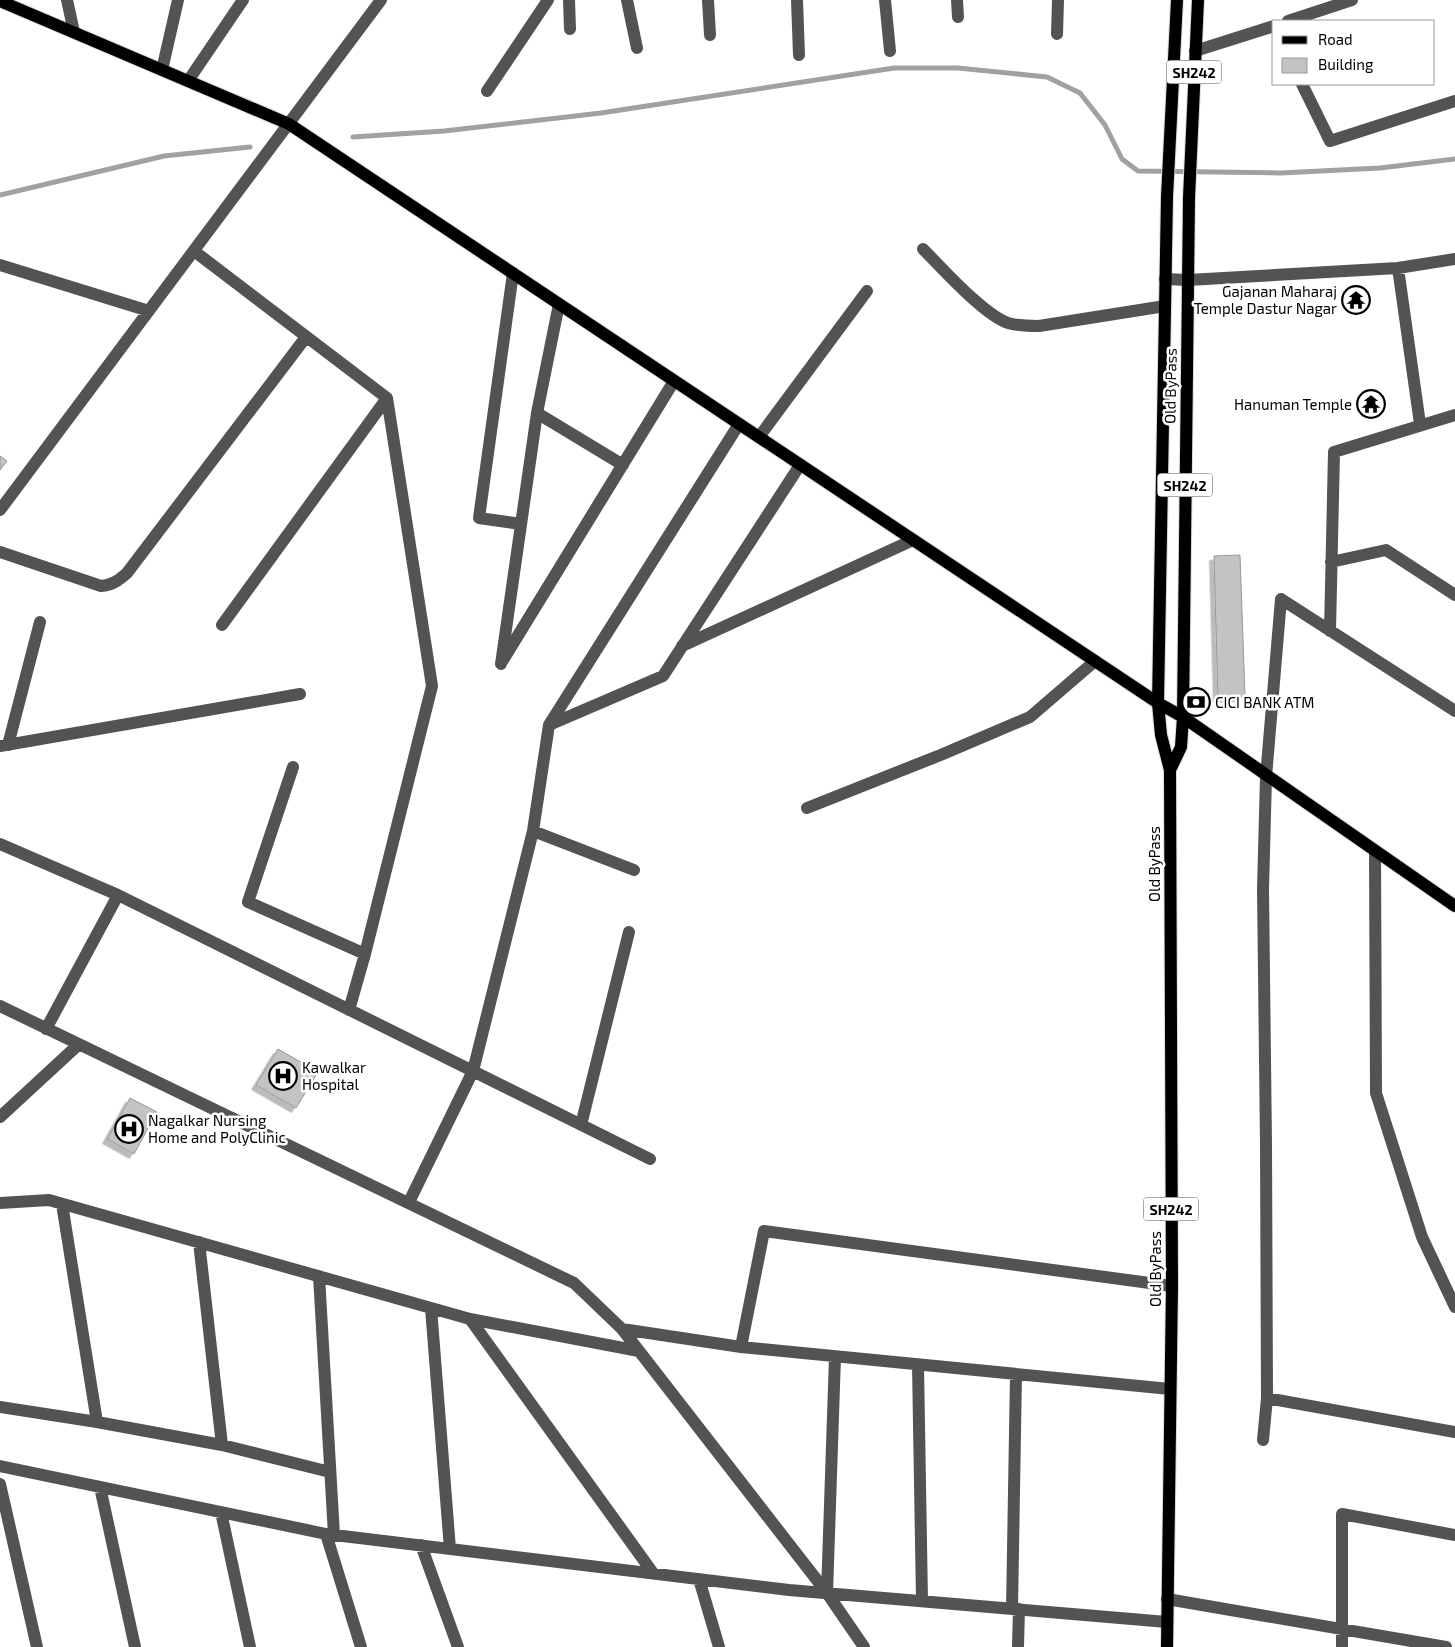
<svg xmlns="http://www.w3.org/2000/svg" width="1455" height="1647" font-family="'Exo 2',sans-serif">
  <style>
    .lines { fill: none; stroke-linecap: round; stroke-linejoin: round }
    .stream { stroke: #a1a1a1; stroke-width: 5 }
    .building { fill: #c3c3c3; stroke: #979797; filter: url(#shadow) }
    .major-casing { stroke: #dbdbdb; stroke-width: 14 }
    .minor { stroke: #535353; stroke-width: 12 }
    .major { stroke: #000; stroke-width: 12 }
    .labels { text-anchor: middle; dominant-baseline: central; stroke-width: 5; stroke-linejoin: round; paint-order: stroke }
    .shield { fill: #fff; stroke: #4c4c4c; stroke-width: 1 }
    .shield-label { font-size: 14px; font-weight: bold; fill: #000 }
    .poi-label { font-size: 15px; fill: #000; stroke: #fff; text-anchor: start }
    .street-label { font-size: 15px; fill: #000; stroke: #fff }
  </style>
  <defs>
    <filter id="shadow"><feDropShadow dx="-4.5" dy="4.5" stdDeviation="0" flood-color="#0004"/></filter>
  </defs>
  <rect width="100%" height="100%" fill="#fff"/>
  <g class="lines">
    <path class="stream" d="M353,137L444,131L601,113L894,68H958L1047,77L1080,93L1105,125L1122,159L1138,171L1281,173L1380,168L1455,159
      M0,195L164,156L250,147"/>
  </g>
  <path class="building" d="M0,456L7,461L0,470Z
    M1240,555L1245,697L1218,698L1214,556Z
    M278,1049L318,1072L296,1108L256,1085Z
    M130,1098L157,1112L134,1154L107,1139Z"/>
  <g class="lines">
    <defs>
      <path id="major" d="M0,1L289,124L1158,703L1183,717L1455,906
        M1170,770L1181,747L1183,717L1189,198L1198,0
        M1167,1647L1172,1286L1170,770L1161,735L1158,703L1167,197L1177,0"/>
    </defs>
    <use href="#major" class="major-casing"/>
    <path class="minor" d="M67,0L74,32
      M569,0L570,29
      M627,0L637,48
      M708,0L710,35
      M797,0L799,55
      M885,0L890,51
      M957,0L958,17
      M1288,21L1352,0
      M1057,34L1058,0
      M1195,51L1274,26
      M162,70L178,0
      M188,81L243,0
      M1302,84L1330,141L1455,101
      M487,91L548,0
      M923,249C943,269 984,315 1008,323C1018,326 1028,326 1039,326L1165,306
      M194,251L387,398L222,625
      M0,265L149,311
      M1398,268L1420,424
      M513,273L479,518L521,524
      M1165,279L1188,280L1398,268L1455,259
      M537,413L623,465
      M759,437L867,291
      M0,510L381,0
      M0,552L101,586C112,585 118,581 127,573L306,337
      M1331,562L1386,550L1455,595
      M1330,631L1334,452L1455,415
      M682,646L913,540
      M503,660L674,381
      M501,664L537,413L559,304
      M549,725L663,676L800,465
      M8,745L40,622
      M0,746L300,694
      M293,767L248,902L365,954
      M807,808L943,754L1030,717L1095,661
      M533,831L634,870
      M0,844L118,895L650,1159
      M1375,851L1376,1093L1422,1237L1455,1307
      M0,1006L574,1283L622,1329L741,1347L1170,1389
      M349,1010L365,954L432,686L387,398
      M46,1029L118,895
      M0,1117L78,1045
      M581,1125L629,932
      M409,1202L473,1071L533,831L549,725L739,424
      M0,1203L49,1200L470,1319L639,1351
      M62,1204L97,1422
      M199,1242L222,1445
      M319,1276L334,1535
      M431,1308L450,1549
      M470,1319L653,1573
      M622,1329L827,1593L864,1647
      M741,1347L764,1231L1172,1286
      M918,1365L922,1601
      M1267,1398L1266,1144L1263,889L1266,777L1281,599L1455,711
      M0,1407L97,1422L222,1445L330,1472
      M1263,1440L1267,1398L1455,1432
      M0,1466L326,1534L789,1590L1167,1622
      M0,1484L37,1647
      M100,1487L135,1647
      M221,1512L250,1647
      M326,1534L361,1647
      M421,1545L458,1647
      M699,1579L719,1647
      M827,1593L835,1357
      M1167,1599L1446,1647
      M1012,1609L1016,1374
      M1018,1647L1019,1609
      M1342,1647V1514L1455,1535"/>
    <use href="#major" class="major"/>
  </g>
  <defs>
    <symbol id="temple-ring" viewBox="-11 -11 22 22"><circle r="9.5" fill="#fff" stroke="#000" stroke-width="1.5"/><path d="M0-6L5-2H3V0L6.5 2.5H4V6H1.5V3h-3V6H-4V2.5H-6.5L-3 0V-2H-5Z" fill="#000"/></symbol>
    <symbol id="bank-ring" viewBox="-11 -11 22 22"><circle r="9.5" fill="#fff" stroke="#000" stroke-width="1.5"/><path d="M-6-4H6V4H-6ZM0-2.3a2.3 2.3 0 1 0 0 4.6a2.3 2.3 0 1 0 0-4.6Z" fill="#000"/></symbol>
    <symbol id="hospital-ring" viewBox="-11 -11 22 22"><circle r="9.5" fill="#fff" stroke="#000" stroke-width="1.5"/><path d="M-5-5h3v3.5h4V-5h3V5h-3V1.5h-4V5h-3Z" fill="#000"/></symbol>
  </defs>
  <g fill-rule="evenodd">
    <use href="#temple-ring" x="1340" y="284" width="32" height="32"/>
    <use href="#temple-ring" x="1355" y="388" width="32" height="32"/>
    <use href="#bank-ring" x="1180" y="686" width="32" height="32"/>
    <use href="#hospital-ring" x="267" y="1060" width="32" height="32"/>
    <use href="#hospital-ring" x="113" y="1113" width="32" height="32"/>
  </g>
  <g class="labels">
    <g class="shield">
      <rect x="1166.5" y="60.5" width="55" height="23" rx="4"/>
      <rect x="1157.5" y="473.5" width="55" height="23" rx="4"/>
      <rect x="1143.5" y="1197.5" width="55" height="23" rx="4"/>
    </g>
    <g class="shield-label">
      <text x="1194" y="72">SH242</text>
      <text x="1185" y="485">SH242</text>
      <text x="1171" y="1209">SH242</text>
    </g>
    <g class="poi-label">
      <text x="1337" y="291" text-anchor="end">Gajanan Maharaj<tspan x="1337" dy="17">Temple Dastur Nagar</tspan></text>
      <text x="1352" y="404" text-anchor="end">Hanuman Temple</text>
      <text x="1215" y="702">CICI BANK ATM</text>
      <text x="302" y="1067">Kawalkar<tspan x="302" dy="17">Hospital</tspan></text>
      <text x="148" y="1120">Nagalkar Nursing<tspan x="148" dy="17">Home and PolyClinic</tspan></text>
    </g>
    <g class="street-label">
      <text transform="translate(1170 386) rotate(-89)">Old ByPass</text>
      <text transform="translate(1154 864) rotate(-90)">Old ByPass</text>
      <text transform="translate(1155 1269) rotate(-90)">Old ByPass</text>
    </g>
  </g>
  <rect x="1272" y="20" width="162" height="65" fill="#ffffff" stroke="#999999"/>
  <rect x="1282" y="36" width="25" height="8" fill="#000000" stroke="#999999"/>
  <text x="1318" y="45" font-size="15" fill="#000000">Road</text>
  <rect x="1282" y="58" width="25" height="15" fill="#c3c3c3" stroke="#999999"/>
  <text x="1318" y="70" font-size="15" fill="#000000">Building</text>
</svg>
